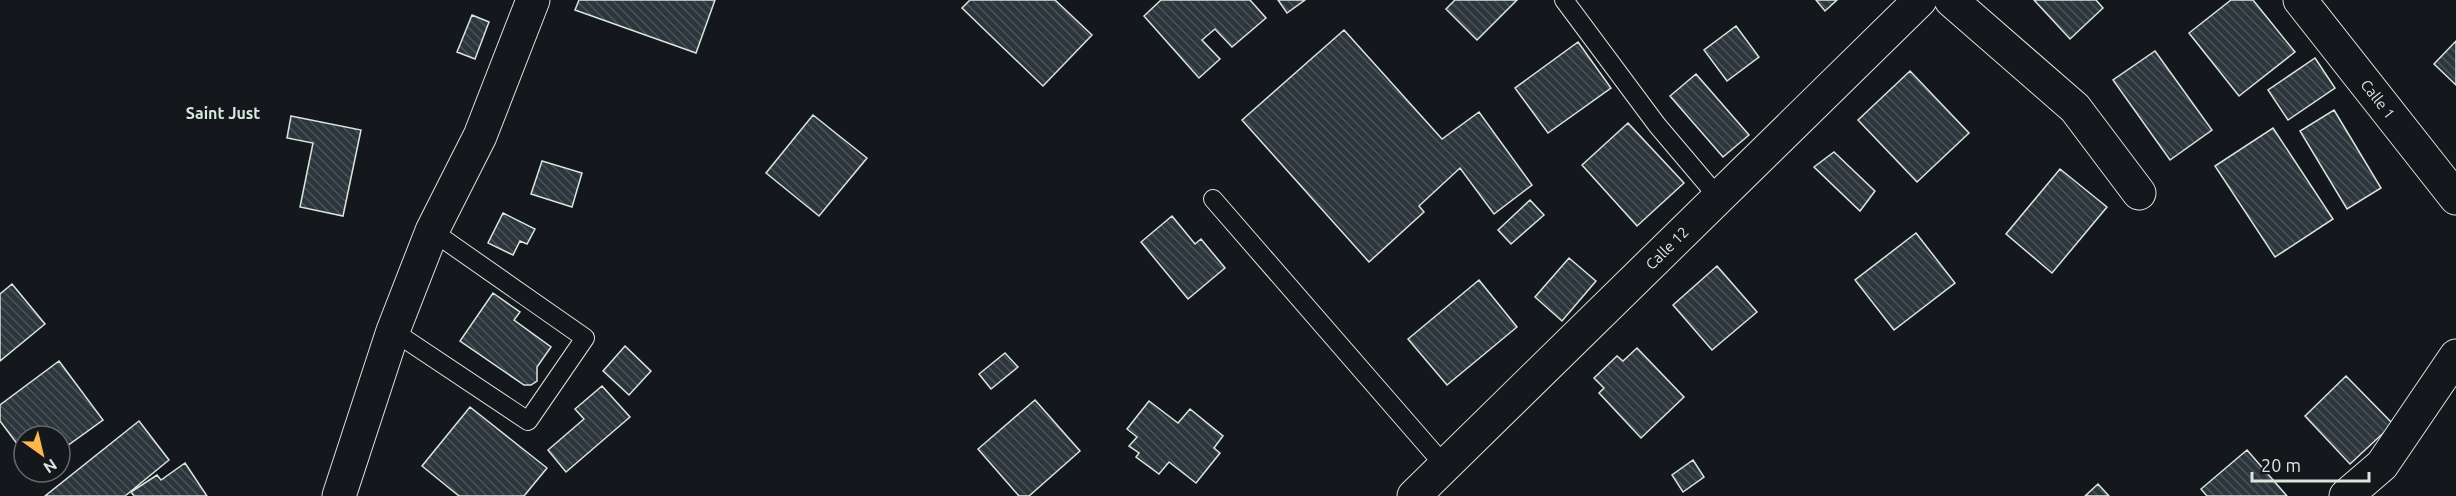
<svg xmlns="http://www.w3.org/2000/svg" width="2456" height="496" font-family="Ubuntu,sans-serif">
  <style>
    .building { fill: url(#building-back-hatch); stroke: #d8e6dc; stroke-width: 1.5 }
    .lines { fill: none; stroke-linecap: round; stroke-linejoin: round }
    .service-casing { stroke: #d8e6dc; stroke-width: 20 }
    .minor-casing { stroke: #d8e6dc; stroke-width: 35 }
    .tertiary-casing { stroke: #d8e6dc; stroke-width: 35 }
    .service { stroke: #14181c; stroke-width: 18 }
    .minor { stroke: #14181c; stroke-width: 33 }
    .tertiary { stroke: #14181c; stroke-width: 33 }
    .labels { text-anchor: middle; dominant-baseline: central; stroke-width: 4.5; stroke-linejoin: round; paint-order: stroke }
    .street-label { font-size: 15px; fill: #d8e6dc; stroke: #14181c }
    .neighbourhood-label { font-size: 16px; font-weight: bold; fill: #d8e6dc; stroke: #14181c }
  </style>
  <defs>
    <pattern id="building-back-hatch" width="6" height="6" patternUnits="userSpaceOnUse" patternTransform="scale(1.5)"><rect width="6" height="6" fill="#2c363c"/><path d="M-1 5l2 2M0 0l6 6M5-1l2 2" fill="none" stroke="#4a5358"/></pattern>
  </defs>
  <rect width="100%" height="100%" fill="#14181c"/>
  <path class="building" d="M579,0H715L696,53L575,10Z
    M970,0H1055L1092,35L1043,86L962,8Z
    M1161,0H1250L1266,18L1232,47L1215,29L1202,40L1220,59L1199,78L1144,16Z
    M1278,0H1305L1287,13Z
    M1455,0H1517L1477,40L1446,9Z
    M1816,0H1837L1825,11Z
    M2034,0H2096L2103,8L2070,39Z
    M2231,0H2253L2295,52L2239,96L2189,33Z
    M472,15L489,22L475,59L457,52Z
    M1736,26L1759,57L1727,81L1704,50Z
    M1344,30L1442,139L1479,112L1532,185L1494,214L1460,168L1419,206L1424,212L1369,262L1242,120Z
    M2456,41V85L2434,64Z
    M1578,42L1611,88L1548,133L1515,88Z
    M2155,51L2212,130L2170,160L2113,80Z
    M2315,58L2335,88L2288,120L2268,90Z
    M1910,71L1969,133L1917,182L1858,120Z
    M1696,74L1749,135L1723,157L1670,96Z
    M2334,110L2381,188L2347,209L2300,131Z
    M813,115L867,158L819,216L766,173Z
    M291,116L361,130L343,216L300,207L313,143L287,138Z
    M1628,123L1684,183L1637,226L1582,165Z
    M2273,128L2333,219L2275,257L2215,166Z
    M1834,152L1875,191L1860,211L1814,167Z
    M542,161L582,173L572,207L531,194Z
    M2060,169L2107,207L2052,273L2006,234Z
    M1530,200L1544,215L1511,244L1498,230Z
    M503,213L535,229L527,244L520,241L513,255L488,243Z
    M1172,216L1195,244L1201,239L1225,268L1188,299L1141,242Z
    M1916,233L1955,283L1894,330L1855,280Z
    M1569,258L1596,281L1562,321L1535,297Z
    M1717,266L1757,312L1712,350L1673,305Z
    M1479,280L1517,327L1447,385L1408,339Z
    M12,284L45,324L0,361V294Z
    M493,293L520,312L514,320L551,347L537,367V381L531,385H524L460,341Z
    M625,346L651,371L629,395L603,371Z
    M1637,348L1684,397L1641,438L1599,393L1604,388L1594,378L1617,356L1623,361Z
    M1005,353L1018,367L991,389L979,374Z
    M59,361L103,420L60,451V436H24V453L0,421V405Z
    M2346,376L2393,424L2350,464L2305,416Z
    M602,386L630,417L566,472L548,450L584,419L575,409Z
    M1035,400L1080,451L1029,496H1019L978,449Z
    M1149,401L1178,423L1190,409L1223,436L1214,448L1220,453L1196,483L1169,462L1159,474L1136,457L1139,453L1129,446L1137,437L1127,429Z
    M470,407L547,468L524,496H459L422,466Z
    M139,421L169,460L125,496H45Z
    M2247,450L2287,496H2207L2201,489Z
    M1693,460L1704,477L1683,492L1672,475Z
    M185,463L207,496H134L131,492L157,475L161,480Z
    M2098,484L2109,496H2085Z"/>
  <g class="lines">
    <defs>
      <path id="service" d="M1564,0L1657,125L1718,197
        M1213,199L1445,466
        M393,331L528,421L585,338L432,231"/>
      <path id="minor" d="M1951,0L2075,108L2139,193
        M2300,0L2456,198
        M1414,496L1920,0
        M2346,496L2382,465L2456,356"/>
      <path id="tertiary" d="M339,496L393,331L432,231L480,136L533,0"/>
    </defs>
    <use href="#service" class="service-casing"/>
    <use href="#minor" class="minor-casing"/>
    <use href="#tertiary" class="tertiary-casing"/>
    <use href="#service" class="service"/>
    <use href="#minor" class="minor"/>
    <use href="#tertiary" class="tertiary"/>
  </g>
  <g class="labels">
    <g class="street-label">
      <text transform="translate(2378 99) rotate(52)">Calle 1</text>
      <text transform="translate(1667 248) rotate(-45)">Calle 12</text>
    </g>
    <g class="neighbourhood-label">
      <text x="223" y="113">Saint Just</text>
    </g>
  </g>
  <g transform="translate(42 454) rotate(146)"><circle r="28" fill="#14181c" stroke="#626a69" stroke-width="1.5"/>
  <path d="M0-4.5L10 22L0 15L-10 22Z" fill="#ffb74d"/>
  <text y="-9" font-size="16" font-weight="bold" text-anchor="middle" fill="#d8e6dc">N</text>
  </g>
  <path d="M2252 472v9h117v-9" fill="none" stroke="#d8e6dc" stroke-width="3"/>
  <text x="2261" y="472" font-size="18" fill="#d8e6dc" stroke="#14181c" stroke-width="4.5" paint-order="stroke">20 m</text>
</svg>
